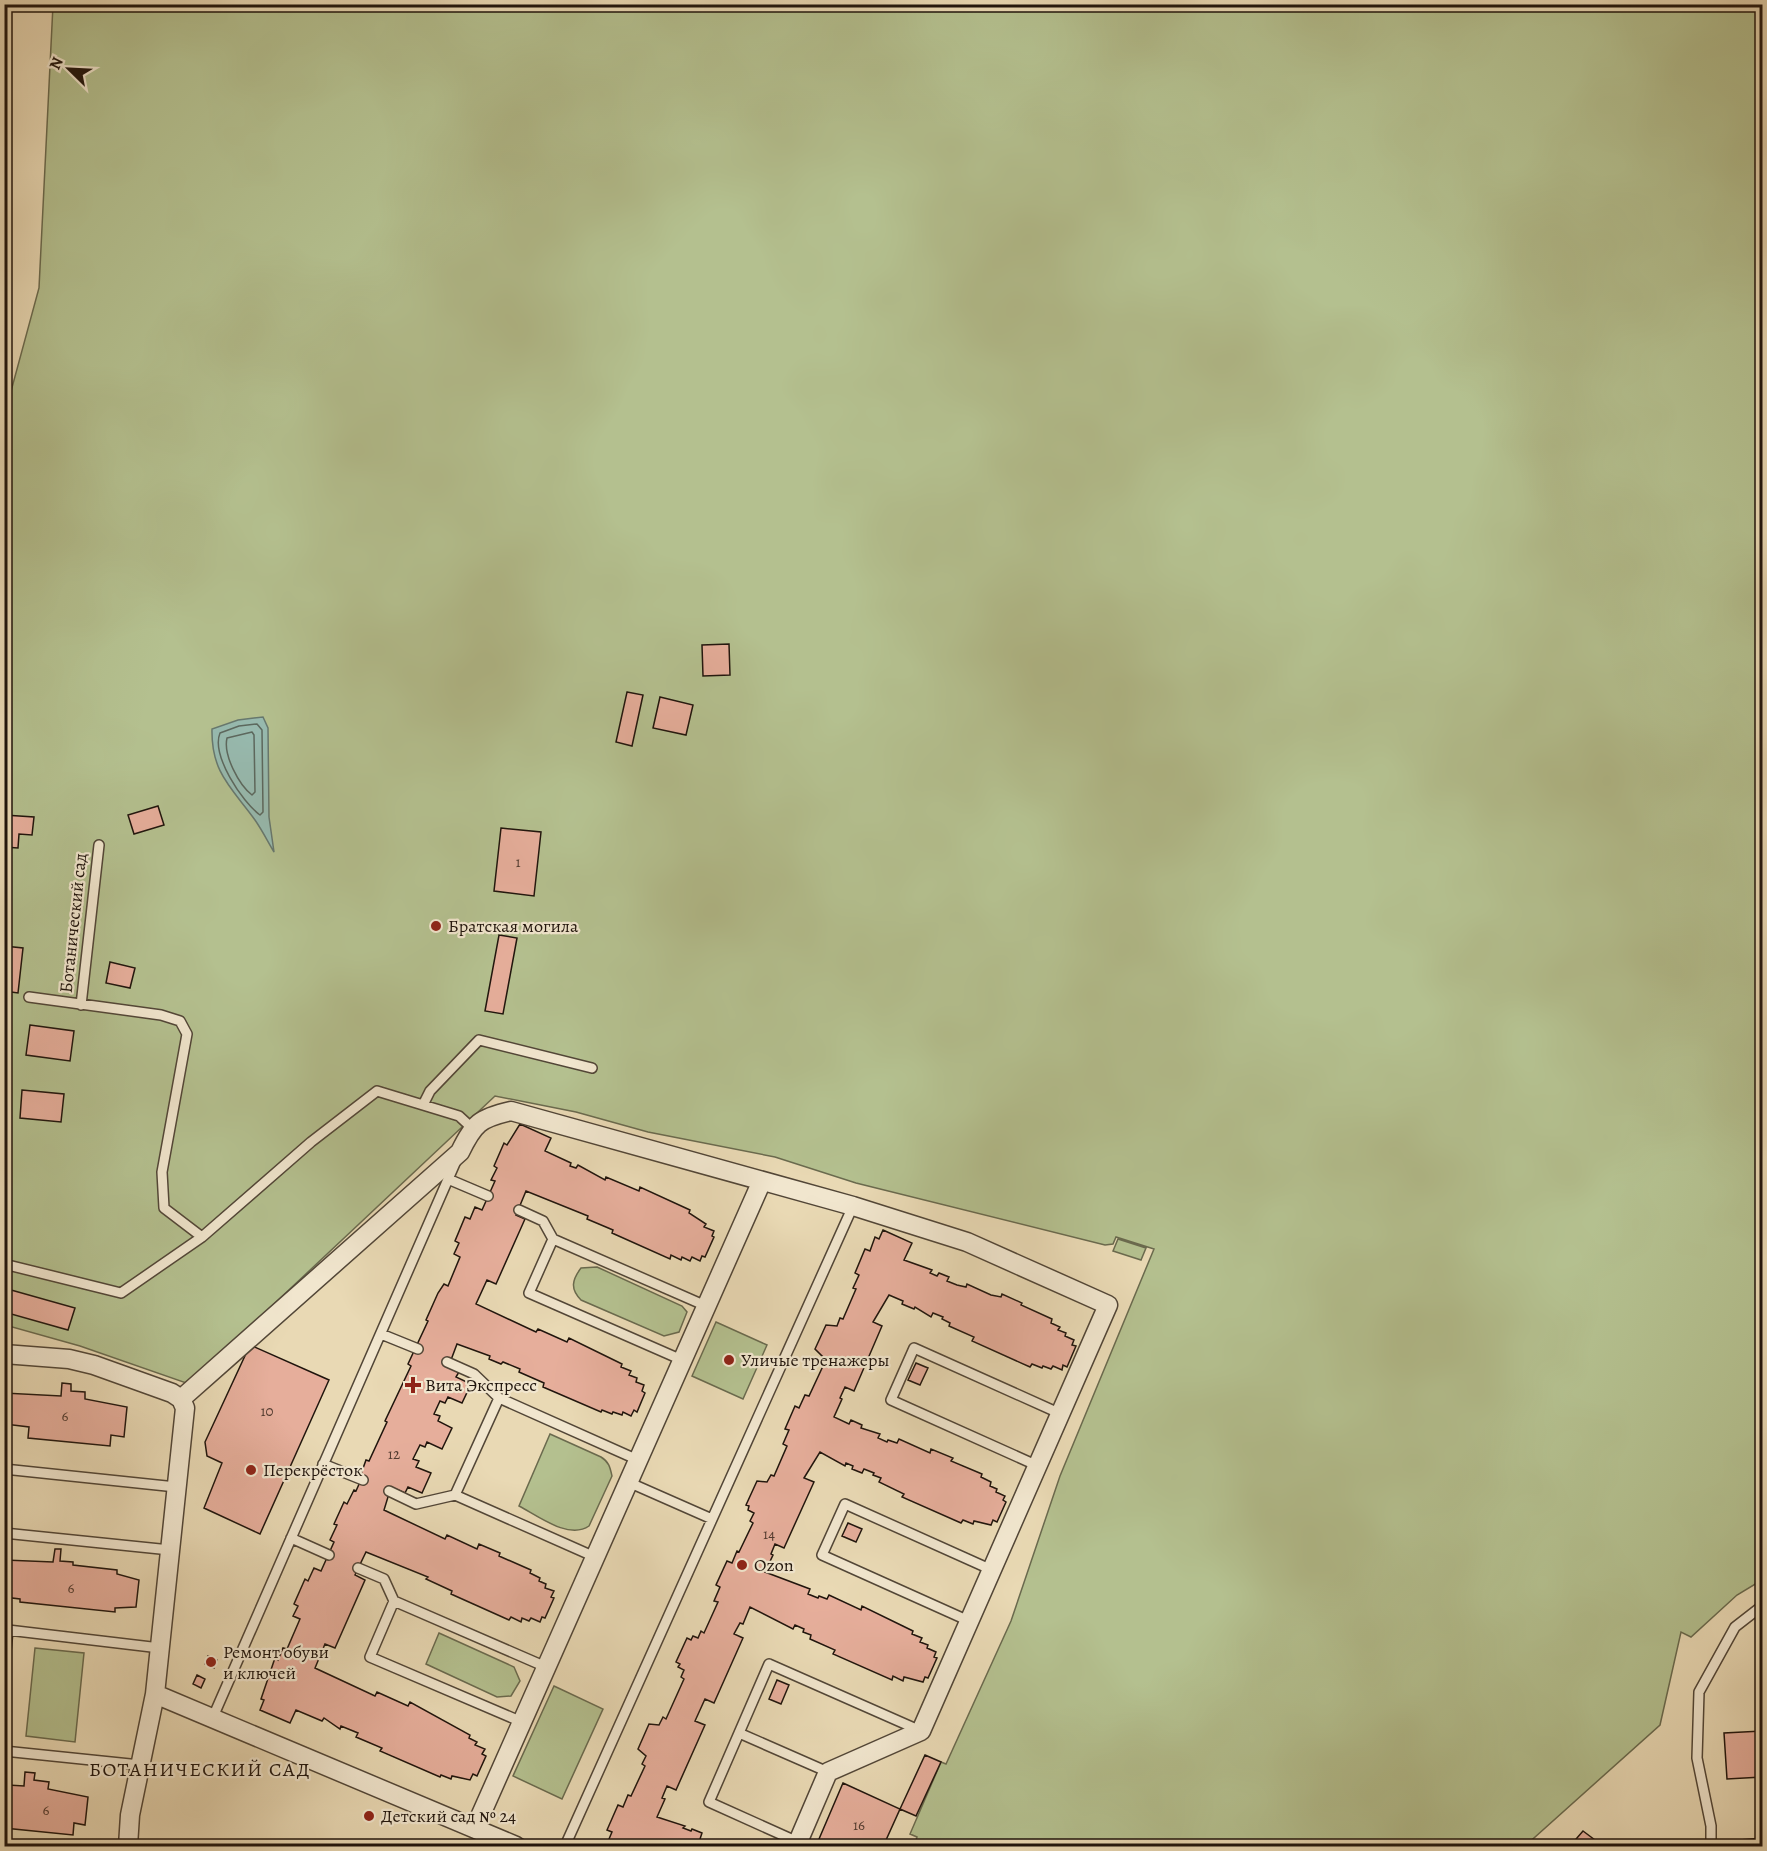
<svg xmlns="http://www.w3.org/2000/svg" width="1767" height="1851" font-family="Alegreya,serif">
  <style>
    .green { fill: #b4c08f; stroke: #6a6a4e; stroke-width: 1.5 }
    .water { fill: #97baaf; stroke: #67786e; stroke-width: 1.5 }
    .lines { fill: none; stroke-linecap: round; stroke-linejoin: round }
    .shore { stroke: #5c685e; stroke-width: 1.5 }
    .building { fill: #e6ae9b; stroke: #20150d; stroke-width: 1.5 }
    .lane-casing { stroke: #524637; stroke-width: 12 }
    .street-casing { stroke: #524637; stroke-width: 21 }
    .lane { stroke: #f1e6ce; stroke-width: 9 }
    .street { stroke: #f1e6ce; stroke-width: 18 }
    .poi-dot { fill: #8f2418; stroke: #f1e6ce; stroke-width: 2 }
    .labels { text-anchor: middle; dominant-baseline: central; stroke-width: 4.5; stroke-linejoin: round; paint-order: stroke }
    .number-label { font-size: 15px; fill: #523b30 }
    .street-label { font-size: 18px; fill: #20150d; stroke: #f1e6ce }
    .poi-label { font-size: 18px; fill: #20150d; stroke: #f1e6ce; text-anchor: start }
    .neighbourhood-label { font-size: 20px; letter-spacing: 1.5px; fill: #20150d; stroke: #f1e6ce }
  </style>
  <rect width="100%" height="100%" fill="#e9d9b4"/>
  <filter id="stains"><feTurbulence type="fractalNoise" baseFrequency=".00333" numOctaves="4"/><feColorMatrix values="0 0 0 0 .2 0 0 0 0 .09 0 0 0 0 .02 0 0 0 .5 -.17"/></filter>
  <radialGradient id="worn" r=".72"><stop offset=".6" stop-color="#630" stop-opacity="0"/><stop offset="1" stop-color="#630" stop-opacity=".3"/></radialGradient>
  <path class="green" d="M53,5H1762V1580L1737,1595L1691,1637L1681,1632L1660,1725L1525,1846H914L917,1837L910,1834L941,1762L946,1764L1011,1621L1060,1476L1154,1249L1116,1237L1113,1244L1105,1245L856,1183L775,1157L648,1132L576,1112L495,1096L189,1384L80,1346L5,1325L4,417L39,288Z
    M1118,1239L1146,1248L1141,1260L1113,1251Z
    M597,1267L682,1306L687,1312L679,1332L664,1336L581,1300C570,1289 572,1280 581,1268Z
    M716,1322L767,1345L743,1399L692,1376Z
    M550,1434L601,1457C609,1462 610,1467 612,1476L589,1526C569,1540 538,1516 519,1506Z
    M439,1633L514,1667L520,1681L511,1696L497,1697L426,1664Z
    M35,1648L84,1653L75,1742L26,1736Z
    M554,1686L603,1709L562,1799L513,1776Z"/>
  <path class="water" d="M263,717L268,728L269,817L274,852C268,842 262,830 255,820C232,788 211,773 212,729L238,720Z"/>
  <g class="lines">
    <path class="shore" d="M257,724L262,730L263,812L260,815C242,802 211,755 220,733L239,726Z
      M252,732L254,735L255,792L252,795C239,785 223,755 227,738Z"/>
  </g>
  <path class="building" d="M729,644L730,675L703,676L702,645Z
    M627,692L643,695L632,746L616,742Z
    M660,697L693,705L686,735L653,728Z
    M158,806L164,825L134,834L128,815Z
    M4,815L34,817L32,835L19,834L18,848L4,847Z
    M501,828L541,832L534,896L494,891Z
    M499,935L517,938L503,1014L485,1011Z
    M4,946L23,948L18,993L4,991Z
    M110,962L135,968L130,988L106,983Z
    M30,1025L74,1031L70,1061L26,1055Z
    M22,1090L64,1094L61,1122L20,1118Z
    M520,1124L551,1138L545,1151L571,1163L570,1166L576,1168L578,1165L605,1180L606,1177L639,1191L640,1187L690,1210L689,1213L706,1224L704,1227L714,1231L712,1236L714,1237L705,1257L702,1256L700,1261L692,1257L690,1261L682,1257L681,1260L671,1255L670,1259L612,1233L613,1230L587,1219L588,1216L526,1191L516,1215L525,1219L496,1284L487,1280L476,1304L536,1332L538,1329L567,1342L569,1338L622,1364L621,1367L631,1371L629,1375L637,1378L636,1382L644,1385L642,1391L645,1393L637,1412L634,1410L631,1416L623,1412L622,1415L613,1412L612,1414L602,1410L601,1412L543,1387L544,1383L519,1372L520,1369L503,1362L501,1364L489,1359L490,1356L457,1344L451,1360L459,1372L456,1377L471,1384L462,1403L448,1397L445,1403L440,1401L434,1414L440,1416L438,1421L452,1428L442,1449L427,1442L425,1447L420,1445L413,1459L419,1461L416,1467L431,1473L422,1493L408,1487L405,1493L391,1487L384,1510L445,1539L447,1535L477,1549L479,1544L500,1553L499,1556L531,1570L530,1573L540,1578L539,1581L546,1584L545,1588L554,1591L551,1597L554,1598L545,1618L542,1617L540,1622L531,1618L529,1621L522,1618L521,1622L511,1617L509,1620L451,1594L452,1591L426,1579L428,1577L366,1552L355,1575L365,1580L335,1648L325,1644L315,1668L375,1696L377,1692L408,1706L410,1702L470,1735L469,1738L477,1742L475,1745L485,1749L482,1754L486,1756L477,1776L473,1774L470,1780L452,1776L451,1779L441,1775L440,1777L380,1751L382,1748L356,1737L358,1733L341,1726L340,1729L324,1718L322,1721L296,1710L290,1723L260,1710L264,1700L261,1699L275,1658L278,1660L283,1648L287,1649L300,1619L293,1616L298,1606L294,1604L305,1579L308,1581L314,1568L321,1571L334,1542L330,1540L337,1525L334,1524L344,1502L347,1504L354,1490L356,1491L360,1482L362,1483L365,1476L361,1474L366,1460L369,1461L387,1422L385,1421L411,1366L408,1364L428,1321L426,1320L438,1293L444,1284L448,1286L460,1257L454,1254L459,1243L455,1241L465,1217L470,1219L475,1207L482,1210L495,1181L491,1180L497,1168L494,1166L504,1143L507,1145Z
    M883,1230L912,1243L904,1260L932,1270L930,1273L937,1276L939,1273L949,1277L947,1281L957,1285L966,1287L967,1284L991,1295L1001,1297L1002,1294L1022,1303L1021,1305L1052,1319L1051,1323L1060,1327L1058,1330L1066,1333L1065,1336L1074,1340L1072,1345L1076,1346L1067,1367L1063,1365L1062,1370L1053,1366L1051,1369L1043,1366L1042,1368L1032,1364L1030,1367L972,1341L974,1337L949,1326L950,1323L942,1319L943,1317L933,1313L931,1317L915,1307L914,1309L902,1304L903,1301L889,1295L873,1322L882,1326L854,1391L845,1387L840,1398L842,1399L834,1417L849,1424L851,1420L862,1425L861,1428L880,1434L878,1438L887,1442L888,1440L897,1443L899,1439L930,1453L931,1449L953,1458L951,1461L982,1474L981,1477L991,1482L990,1486L997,1489L996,1492L1005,1496L1003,1500L1006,1502L997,1522L993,1520L991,1525L974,1521L973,1524L963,1520L961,1523L902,1497L904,1494L879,1482L881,1478L873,1475L874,1473L864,1469L862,1473L852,1469L853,1466L846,1463L845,1466L820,1452L804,1478L814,1482L784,1548L775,1544L771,1554L773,1555L765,1572L810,1589L808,1594L818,1598L819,1596L827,1599L829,1595L861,1610L862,1606L913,1631L912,1634L922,1638L920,1642L928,1645L927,1648L936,1652L934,1657L937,1658L928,1678L925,1677L923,1682L904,1677L903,1681L893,1676L892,1680L833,1654L835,1650L810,1639L811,1635L803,1632L804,1629L795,1625L793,1629L750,1607L743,1624L740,1623L734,1634L743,1638L714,1703L705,1699L695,1721L705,1725L676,1790L667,1786L662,1798L665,1799L657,1817L685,1826L683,1828L691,1831L692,1829L702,1833L700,1839L717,1846H606L612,1832L607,1830L618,1805L623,1807L628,1795L631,1796L645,1766L642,1764L646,1756L638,1749L649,1724L659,1725L663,1717L666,1719L684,1679L681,1677L684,1670L678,1667L680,1664L676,1662L687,1638L691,1640L693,1636L698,1638L701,1631L704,1633L718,1602L714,1601L720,1587L716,1585L727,1561L732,1563L737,1551L739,1552L753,1523L750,1521L754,1513L748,1510L749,1506L746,1505L757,1481L767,1482L771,1475L774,1476L787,1446L783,1444L789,1430L785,1429L795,1406L799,1408L805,1395L809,1396L823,1366L819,1365L823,1357L815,1349L826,1325L837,1326L840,1318L843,1319L856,1289L853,1288L859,1275L855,1273L865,1249L870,1251L875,1237L879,1239Z
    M4,1288L75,1308L68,1330L4,1312Z
    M250,1345L329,1380L260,1534L204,1508L222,1463L207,1456L205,1442Z
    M916,1363L928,1368L920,1385L908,1380Z
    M62,1383L71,1384V1391L85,1392V1399L127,1407L124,1437L111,1435L110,1446L28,1438L29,1427L5,1424L4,1429V1393L61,1396Z
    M848,1523L862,1529L856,1542L842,1536Z
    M55,1549H61L60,1561L73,1562V1565L117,1570V1574L139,1580L136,1607L115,1608V1612L20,1602V1599L4,1597L5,1560L53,1562Z
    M208,1656L217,1660L214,1668L205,1664Z
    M197,1675L205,1679L201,1688L193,1684Z
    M777,1680L789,1685L781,1704L769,1699Z
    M1762,1731V1777L1727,1779L1724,1733Z
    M925,1755L941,1762L916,1816L900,1809Z
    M25,1772L35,1773L34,1780L49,1782L48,1789L88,1797L85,1825L74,1823L73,1835L4,1828V1788H7L8,1785L24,1786Z
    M843,1783L900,1809L886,1840L880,1846H816Z
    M1583,1831L1603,1846H1570Z
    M1762,1838V1846H1741L1740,1840Z"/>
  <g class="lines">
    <defs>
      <path id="lane" d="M29,997L161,1015L180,1021L187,1034L162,1172L164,1208L202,1237
        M81,1005L99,845
        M472,1128L459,1116L423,1105L430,1091L479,1040L592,1068
        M448,1179L488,1196
        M519,1210L543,1221L553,1239
        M4,1264L121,1293L202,1237L311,1142L377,1091L423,1105
        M381,1334L418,1349
        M682,1360L529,1293L553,1239L706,1306
        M447,1362L474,1374L499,1398
        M323,1464L363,1480
        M1038,1466L891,1400L914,1348L1061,1414
        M4,1469L176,1487
        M628,1482L712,1519
        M389,1491L416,1504L455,1495
        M4,1533L170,1550
        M291,1538L329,1555
        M595,1557L455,1495L499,1398L638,1460
        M358,1568L384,1579L394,1601
        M969,1621L822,1555L845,1504L992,1570
        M4,1628L8,1630L160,1648
        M4,1670L8,1630
        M213,1717L456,1161
        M522,1722L370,1657L394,1601L546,1667
        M739,1733L828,1772
        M4,1751L140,1765
        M798,1842L709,1802L769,1664L921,1731
        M565,1846L853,1206
        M1711,1846V1826L1697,1758L1699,1692L1735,1627L1762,1606"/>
      <path id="street" d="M4,1354L69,1359L94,1365L172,1393L181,1399L185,1408L155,1694L130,1815L128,1846
        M181,1399L460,1152C474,1123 480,1118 511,1111L853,1206L967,1242L1108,1305L921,1731L828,1772L798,1842L800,1846
        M155,1694L516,1846
        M475,1828L761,1183"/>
    </defs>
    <use href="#lane" class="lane-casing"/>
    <use href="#street" class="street-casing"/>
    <use href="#lane" class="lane"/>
    <use href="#street" class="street"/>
  </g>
  <g class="poi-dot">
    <circle cx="436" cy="926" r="6"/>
    <circle cx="729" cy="1360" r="6"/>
    <path d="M410 1376h6v6h6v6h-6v6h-6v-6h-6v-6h6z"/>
    <circle cx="251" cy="1470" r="6"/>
    <circle cx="742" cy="1565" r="6"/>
    <circle cx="211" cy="1662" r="6"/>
    <circle cx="369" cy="1816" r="6"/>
  </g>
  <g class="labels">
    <g class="number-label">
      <text x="518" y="862">1</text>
      <text x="267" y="1411">10</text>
      <text x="65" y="1416">6</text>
      <text x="394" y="1454">12</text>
      <text x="769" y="1534">14</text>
      <text x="71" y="1588">6</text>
      <text x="46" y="1810">6</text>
      <text x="859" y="1825">16</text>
    </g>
    <g class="street-label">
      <text transform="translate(73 923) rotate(-84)">Ботанический сад</text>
    </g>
    <g class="poi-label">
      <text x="448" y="926">Братская могила</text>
      <text x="741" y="1360">Уличые тренажеры</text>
      <text x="425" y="1385">Вита Экспресс</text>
      <text x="263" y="1470">Перекрёсток</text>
      <text x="754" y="1565">Ozon</text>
      <text x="223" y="1652">Ремонт обуви<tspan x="223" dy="21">и ключей</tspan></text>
      <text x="381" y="1816">Детский сад № 24</text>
    </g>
    <g class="neighbourhood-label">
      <text x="200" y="1769">БОТАНИЧЕСКИЙ САД</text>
    </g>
  </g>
  <rect width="1767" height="1851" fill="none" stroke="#e9d9b4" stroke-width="24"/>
  <rect x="6" y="6" width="1755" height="1839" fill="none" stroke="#20150d" stroke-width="3"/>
  <rect x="12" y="12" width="1743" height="1827" fill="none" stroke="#20150d" stroke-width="1.5"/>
  <g transform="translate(69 69) rotate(294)" stroke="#f1e6ce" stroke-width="4.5" paint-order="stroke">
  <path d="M0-4.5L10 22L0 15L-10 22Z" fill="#20150d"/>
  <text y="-9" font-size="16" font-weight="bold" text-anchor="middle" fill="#20150d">N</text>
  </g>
  <rect width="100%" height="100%" filter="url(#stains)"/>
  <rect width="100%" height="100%" fill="url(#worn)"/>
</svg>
